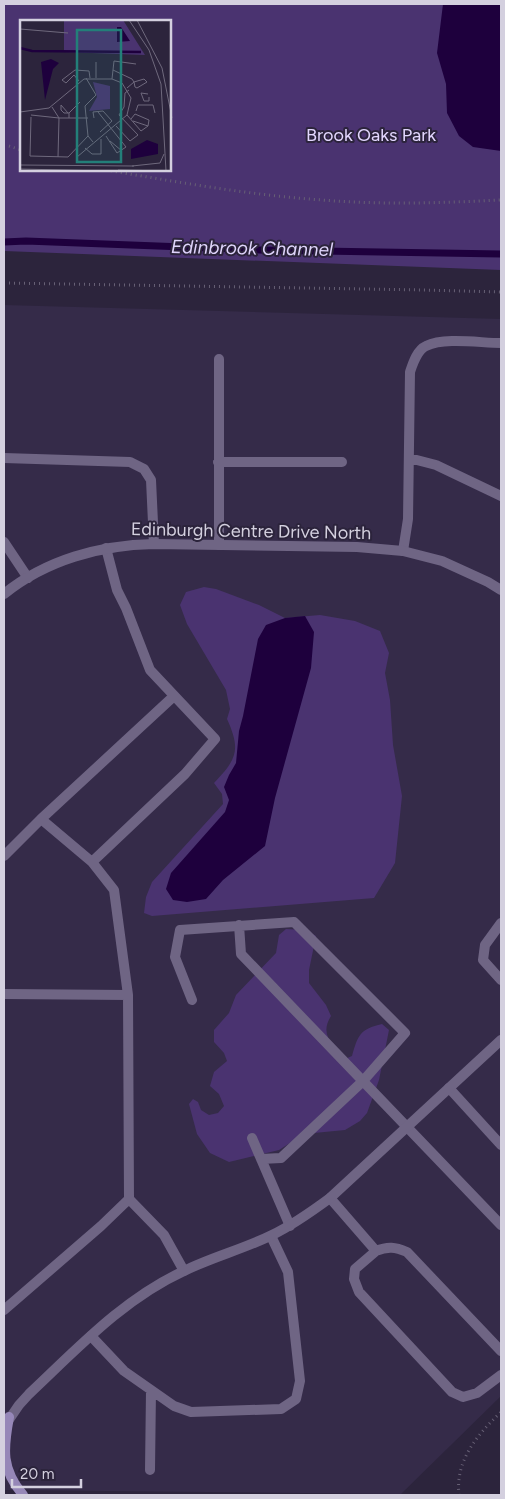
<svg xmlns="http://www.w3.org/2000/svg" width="505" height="1499" font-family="Figtree,sans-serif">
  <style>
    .built { fill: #352b49 }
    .green { fill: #4a3370; fill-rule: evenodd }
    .water { fill: #1e003d }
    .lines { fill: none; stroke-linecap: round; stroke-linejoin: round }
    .stream { stroke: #1e003d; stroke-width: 7 }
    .path { stroke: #676075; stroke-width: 3; stroke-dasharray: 1 4; stroke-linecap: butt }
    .service { stroke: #6f6584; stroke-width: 10 }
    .tertiary { stroke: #6f6584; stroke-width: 10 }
    .secondary { stroke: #9687b8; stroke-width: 10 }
    .labels { text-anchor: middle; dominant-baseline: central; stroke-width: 4; stroke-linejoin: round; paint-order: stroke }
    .park-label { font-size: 18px; fill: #e3d7ff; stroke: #2c243c }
    .street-label { font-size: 18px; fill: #d4d0df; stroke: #2c243c }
    .water-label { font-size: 19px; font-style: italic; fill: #dfd4fb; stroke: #2c243c }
    .inset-river { fill: none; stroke: #1e003d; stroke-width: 2.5 }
    .inset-road { fill: none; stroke: #6f697d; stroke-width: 1 }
    .view { fill: #237f79; fill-opacity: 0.15; stroke: #237f79; stroke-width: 2.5 }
    .inset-edge { fill: none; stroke: #d4d0df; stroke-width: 2.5 }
  </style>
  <rect width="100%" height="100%" fill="#2c243c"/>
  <path class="built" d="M4,305L501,319V1396L401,1494L4,1490Z"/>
  <path class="green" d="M4,4H501V270L4,251ZM21,21H170V170H21Z
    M204,587L216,589L259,605L285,618L320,615L355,621L380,631L389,653L385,673L390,700L393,745L402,796L395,863L374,898L152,916L144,913L146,897L152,882L223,804L222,794L214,783C237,759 241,750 227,719L230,709L226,690L187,624L180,605L186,592Z
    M286,929L305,930L316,936L309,970V983L326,1005L331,1016C319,1035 333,1045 345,1059L352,1056C358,1035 360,1029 382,1024L389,1030L379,1080L367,1113L360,1121L345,1130L314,1133L293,1141L279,1150L229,1162L210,1153L197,1134L189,1104L193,1099L198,1102L201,1110L209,1115L218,1113L224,1106L219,1094L210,1086L214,1072L227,1061L224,1053L214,1042V1030L229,1013L236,995L276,953L279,935Z"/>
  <path class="water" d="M443,4H501V151L473,147L459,136L447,113L446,84L437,53Z
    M305,616L314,632L311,668L275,798L265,846L223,880L206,899L187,902L173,900L166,889L171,873L225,812L229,800L224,787L229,775L236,763L239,731L243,716L258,639L266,625L285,618Z"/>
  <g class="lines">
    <path class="stream" d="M4,242L26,241L260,250L501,254"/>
    <path class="path" d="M9,146L21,150
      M106,170C178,182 249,195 322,200C382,205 441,203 501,200
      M4,283L424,290L501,292
      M459,1495C455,1460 478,1434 501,1412"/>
    <path class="service" d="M219,359V545
      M4,458L130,462L144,469L151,480L154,544
      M409,458L436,465L501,496
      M218,462H342
      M4,542L28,578
      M106,548L117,590L126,608L150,670L215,739L185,774L92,862L114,890L128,995L129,1199L164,1235L184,1271
      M403,551L408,519L410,372C413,363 417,350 426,346C445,337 480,343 501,343
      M4,856L41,819
      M92,862L41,819L174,696
      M501,923L485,945L483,960L501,980
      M239,925L241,954L501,1225
      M4,994L128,995
      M192,1000L175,957L180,930L294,922L405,1033L363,1081L281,1158L261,1159
      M449,1088L501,1145
      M252,1138L290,1226
      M330,1198L376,1251L355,1269L354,1279L359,1292L452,1392L463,1397L477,1393L501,1375
      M376,1251C388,1246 395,1247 407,1252L501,1351
      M4,1310L101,1226L129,1199
      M91,1336L124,1371L174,1406L191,1412L281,1409L296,1399L300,1381L288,1272L271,1236
      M150,1470L151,1390"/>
    <path class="tertiary" d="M4,594C46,560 100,545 154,544L357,547L403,551L442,561L488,582L501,590
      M6,1424L19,1405L29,1394C77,1349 123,1299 184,1271C212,1257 244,1249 272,1235C293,1225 311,1212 330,1198L501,1040"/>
    <path class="secondary" d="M9,1417C3,1449 1,1469 23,1495"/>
  </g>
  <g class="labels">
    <g class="park-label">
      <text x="371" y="135">Brook Oaks Park</text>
    </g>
    <g class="street-label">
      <text transform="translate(251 531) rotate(1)">Edinburgh Centre Drive North</text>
    </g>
    <g class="water-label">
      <text transform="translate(252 248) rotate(1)">Edinbrook Channel</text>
    </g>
  </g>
  <g transform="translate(20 20)">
    <rect width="151" height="151" fill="#2c243c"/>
    <path d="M44,0H103L125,35L44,32ZM73,62L90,66V89L69,91L77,77Z" fill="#4a3370"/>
    <path d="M97,7H101L110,21L97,22ZM31,39L39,43L33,49L25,80L21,42ZM127,120L138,124V134L111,139V129Z" fill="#1e003d"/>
    <path class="inset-river" d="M0,28L12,31L121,32"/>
    <path class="inset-road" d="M109,0L129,30L141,64L146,151M117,0L142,48L152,98M0,9L48,13M76,42V58M93,50L112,59L114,62L115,67L117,68L127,62L124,59L114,62L107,68M66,58L76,75L65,86L68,116L73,122M92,59L94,41L116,44M59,61L54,55L46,63L42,60L55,50L69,51L70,58M128,74L121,73L124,81H129V77M32,87L39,98H49V93L60,82M116,91L118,85H133L135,93M0,92L29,88L64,59H92L102,63L111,78L107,95L57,137M78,92L106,127L97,133L86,116M48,93L41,85V90L44,93H49M11,95L39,98L38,137M107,95L121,111L128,106L113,101M11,97L10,136L48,137L68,116M49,98H68M74,98L73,92L83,91L92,101L80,112M111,99L115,94L129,100L128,106M96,106L110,121L118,115L99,95L104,87L105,73L109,70M90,121L102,131M65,128L72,134H81V119M0,145L114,146M112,146L140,143L144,134M0,149L86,151M98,150L150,151"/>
    <path class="view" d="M57,10H101V142H57Z"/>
    <rect width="151" height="151" class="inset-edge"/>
  </g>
  <rect width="505" height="1499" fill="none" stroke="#d4d0df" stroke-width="10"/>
  <path d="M12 1479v8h69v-8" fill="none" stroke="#d4d0df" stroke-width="2.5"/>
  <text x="20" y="1479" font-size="15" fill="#d4d0df" stroke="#2c243c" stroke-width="4" paint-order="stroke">20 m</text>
</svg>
